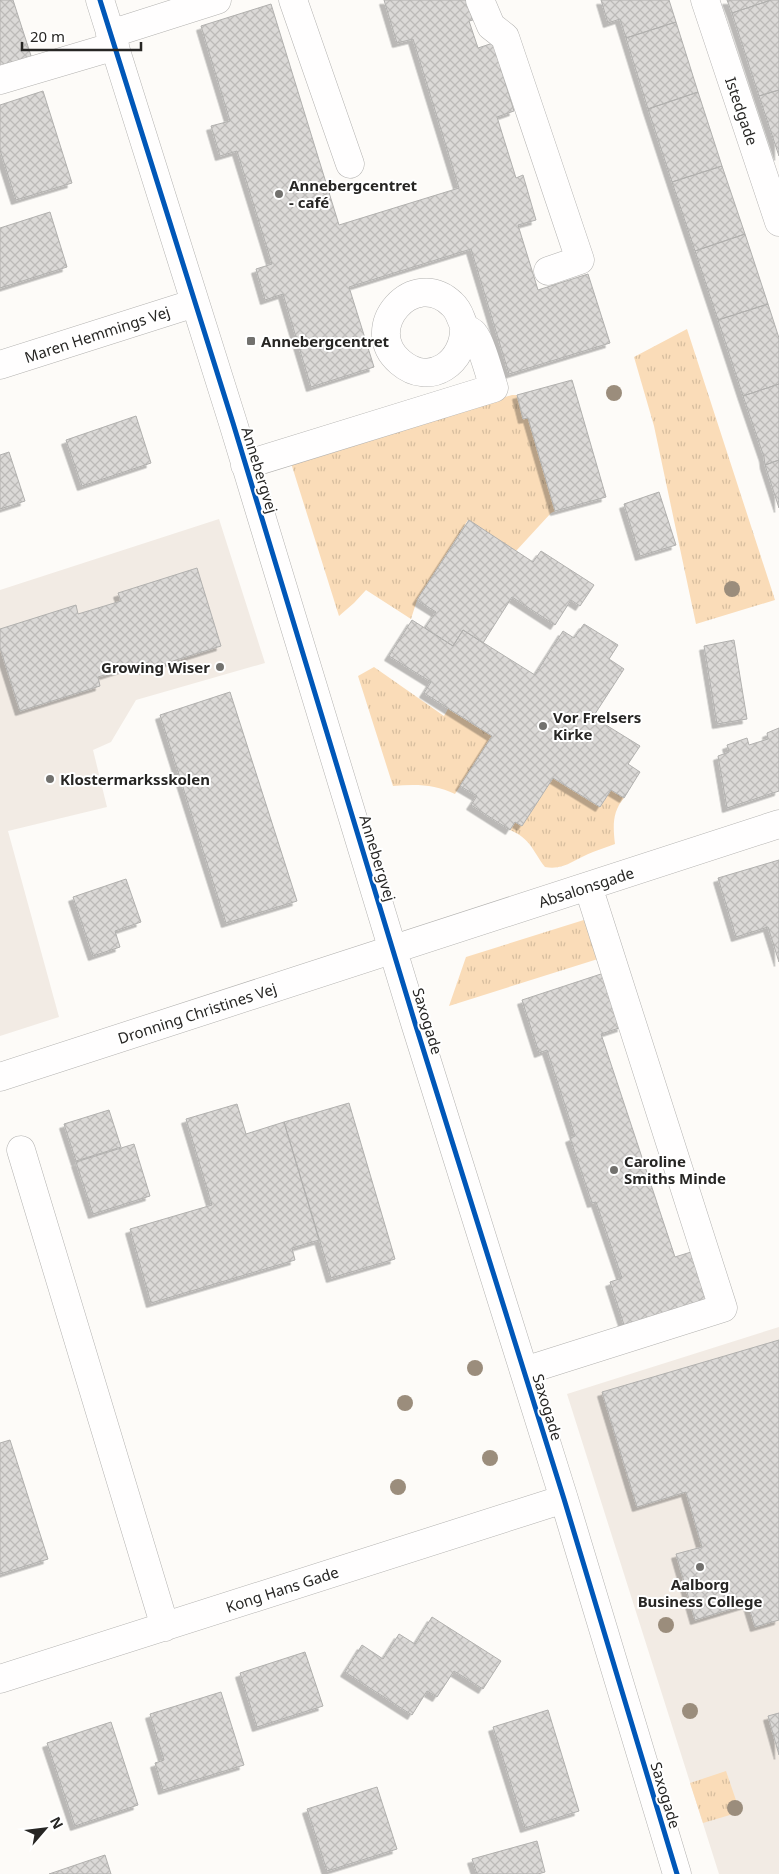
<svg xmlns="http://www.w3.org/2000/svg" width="779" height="1874" font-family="'Noto Sans',sans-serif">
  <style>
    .built { fill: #f2ebe4 }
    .grass { fill: url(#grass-tufts) }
    .building { fill: url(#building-cross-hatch); stroke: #b1b0ae; filter: url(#shadow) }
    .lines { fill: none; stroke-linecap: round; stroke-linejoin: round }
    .minor-casing { stroke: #b3b2b0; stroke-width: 29 }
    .minor { stroke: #fffefe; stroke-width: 28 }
    .cycleway-casing { stroke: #fff; stroke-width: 8 }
    .cycleway { stroke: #0057b8; stroke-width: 5 }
    .tree { fill: #9b8d7c }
    .poi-dot { fill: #72716e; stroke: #fff; stroke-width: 2 }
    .labels { text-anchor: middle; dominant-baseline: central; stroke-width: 4; stroke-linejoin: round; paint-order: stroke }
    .street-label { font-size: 15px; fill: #272624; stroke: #fff }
    .poi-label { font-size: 15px; font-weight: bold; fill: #272624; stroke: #fff; text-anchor: start }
  </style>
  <defs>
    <pattern id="grass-tufts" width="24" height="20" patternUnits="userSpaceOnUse" patternTransform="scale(1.25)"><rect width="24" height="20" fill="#fadcb8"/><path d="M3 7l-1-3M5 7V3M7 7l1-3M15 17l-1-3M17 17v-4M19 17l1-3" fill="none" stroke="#d6bd9e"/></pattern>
    <pattern id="building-cross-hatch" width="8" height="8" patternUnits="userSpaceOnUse" patternTransform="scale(1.25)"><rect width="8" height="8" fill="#dbd9d7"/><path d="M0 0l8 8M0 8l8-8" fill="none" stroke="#bcbab8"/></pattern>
    <filter id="shadow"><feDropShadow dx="-4.5" dy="4.5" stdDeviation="0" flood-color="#0004"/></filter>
  </defs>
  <rect width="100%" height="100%" fill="#fdfbf8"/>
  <path class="built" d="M219,519L265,663L136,700L111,742L93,750L107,807L8,831L59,1017L0,1036V590Z
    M779,1327V1874H719L567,1394Z"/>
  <path class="grass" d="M687,329L775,600L696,624L654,426L634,357Z
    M512,395H517L523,419L528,418L555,511L551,513L516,551L468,520L417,600L411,619L366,590L354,603L339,616L291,463Z
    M374,667L444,716L448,709L492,736L455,794C435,784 415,784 393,786L358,676Z
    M553,778L600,807L611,790L624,798C612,812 613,827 615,844C608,847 600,849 593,852C576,858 564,871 545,867C532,850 531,839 510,830L515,822L522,826Z
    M587,919L601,958L449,1006L466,957Z
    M726,1771L740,1812L703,1823L690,1783Z"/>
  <path class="building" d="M0,0H13L33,62L0,72Z
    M384,0H466L473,20L469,21L478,48L493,43L514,111L497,117L516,178L523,175L536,220L518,225L538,290L588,274L610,343L509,374L471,249L349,287L374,367L311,387L283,294L265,300L256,269L272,264L237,151L220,156L211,126L230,121L201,26L271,4L339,225L459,188L413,39L397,43Z
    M601,0H669L676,22L626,38L620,19L608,23Z
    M727,0H771L732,13Z
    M771,0H779V90L759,96L732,13Z
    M676,22L698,92L648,109L626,38Z
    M779,90V156L759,96Z
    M43,91L72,183L16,200L0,150V105Z
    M698,92L722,166L672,182L648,109Z
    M722,166L745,234L695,251L672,182Z
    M50,212L67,267L0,288V228Z
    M745,234L768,304L718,320L695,251Z
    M768,304L779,338V384L743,396L718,320Z
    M572,380L606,497L555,511L528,418L523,419L517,395Z
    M779,384V460L765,465L764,457L743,396Z
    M136,416L151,463L82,486L66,440Z
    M9,452L25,501L0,509V455Z
    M779,460V508L765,465Z
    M659,492L676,545L640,556L624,504Z
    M469,520L533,562L541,551L594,585L580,606L571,600L555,625L512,597L483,643L463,630L453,646L425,628L436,612L417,600Z
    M197,568L221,646L144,670L142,663L98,677L100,686L20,711L0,648V629L76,605L78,614L121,601L118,593Z
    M412,620L453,646L463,630L535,675L563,631L574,638L584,624L618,645L609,659L624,669L593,717L640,746L628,764L640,772L624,798L611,790L600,807L553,778L522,826L515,822L510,830L471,805L477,796L460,786L492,736L424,693L431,682L389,656Z
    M734,640L747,719L717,724L704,646Z
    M230,692L297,901L226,923L160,715Z
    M779,728V791L727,808L718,756L729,752L727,745L747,738L749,745L768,739L767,733Z
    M779,860V962L768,927L736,937L718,878Z
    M126,879L141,922L115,931L120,947L93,956L73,897Z
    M604,973L622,1027L601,1034L675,1257L691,1252L708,1304L626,1331L610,1282L622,1278L596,1202L592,1203L570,1138L575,1136L547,1050L539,1053L522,1000Z
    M349,1103L395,1259L331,1278L284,1122Z
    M237,1104L246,1134L284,1122L319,1240L292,1248L295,1260L151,1303L130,1229L212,1205L186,1119Z
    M109,1110L121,1147L76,1161L64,1124Z
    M134,1144L150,1196L93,1214L76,1162Z
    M779,1340V1620L755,1627L748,1604L695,1620L676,1554L702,1547L686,1492L637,1507L602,1392Z
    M10,1440L48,1559L0,1574V1443Z
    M432,1617L501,1661L483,1689L454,1671L437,1697L427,1691L412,1715L345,1672L362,1645L383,1659L399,1634L415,1644Z
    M305,1652L323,1706L257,1727L240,1673Z
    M221,1692L244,1765L163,1790L155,1763L164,1760L150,1714Z
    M548,1710L579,1811L525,1828L493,1727Z
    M779,1713V1755L768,1716Z
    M111,1722L138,1805L75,1826L47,1743Z
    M377,1787L397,1849L327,1871L307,1809Z
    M537,1841L545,1872L538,1874H477L472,1859Z
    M105,1855L111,1874H49Z"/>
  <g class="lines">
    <defs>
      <path id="minor" d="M100,0L233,423L415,1023L564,1499L677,1874
        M293,0L350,164
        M480,0L491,26L505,37L580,260L548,271
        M705,0L779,222
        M110,34L217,0
        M0,80L115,46
        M0,365L195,303
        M245,465L494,388C490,376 481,342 474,334C472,331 467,330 465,327C460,320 461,312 452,304C414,267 360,328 400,362C430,388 466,362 464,326
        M0,1077L779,824
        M21,1150L165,1627
        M524,1371L723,1308L588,886
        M0,1679L564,1499"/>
    </defs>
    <use href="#minor" class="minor-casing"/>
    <use href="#minor" class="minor"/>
    <defs>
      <path id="cycleway" d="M100,0L233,423L415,1023L564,1499L677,1874"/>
    </defs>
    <use href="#cycleway" class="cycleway-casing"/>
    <use href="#cycleway" class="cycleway"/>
  </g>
  <g class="tree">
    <circle cx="614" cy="393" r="8"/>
    <circle cx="732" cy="589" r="8"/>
    <circle cx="475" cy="1368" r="8"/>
    <circle cx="405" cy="1403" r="8"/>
    <circle cx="490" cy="1458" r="8"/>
    <circle cx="398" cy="1487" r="8"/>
    <circle cx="666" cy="1625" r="8"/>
    <circle cx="690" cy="1711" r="8"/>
    <circle cx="735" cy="1808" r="8"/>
  </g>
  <g class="poi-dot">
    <circle cx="279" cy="194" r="5"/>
    <rect x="246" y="336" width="10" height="10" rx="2.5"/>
    <circle cx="220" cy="667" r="5"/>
    <circle cx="543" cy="726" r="5"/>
    <circle cx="50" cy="779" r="5"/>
    <circle cx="614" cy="1170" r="5"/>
    <circle cx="700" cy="1567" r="5"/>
  </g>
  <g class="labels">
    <g class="street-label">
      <text transform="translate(742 111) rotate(71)">Istedgade</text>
      <text transform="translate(97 334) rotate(-18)">Maren Hemmings Vej</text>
      <text transform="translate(260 470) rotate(73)">Annebergvej</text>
      <text transform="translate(378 858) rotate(73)">Annebergvej</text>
      <text transform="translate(586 887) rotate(-18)">Absalonsgade</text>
      <text transform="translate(197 1013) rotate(-18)">Dronning Christines Vej</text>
      <text transform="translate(428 1021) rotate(73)">Saxogade</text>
      <text transform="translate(548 1407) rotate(73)">Saxogade</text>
      <text transform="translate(282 1589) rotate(-18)">Kong Hans Gade</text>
      <text transform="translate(666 1795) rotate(73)">Saxogade</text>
    </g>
    <g class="poi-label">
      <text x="289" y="185">Annebergcentret<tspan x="289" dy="17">- café</tspan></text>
      <text x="261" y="341">Annebergcentret</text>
      <text x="210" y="667" text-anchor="end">Growing Wiser</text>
      <text x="553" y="717">Vor Frelsers<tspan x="553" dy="17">Kirke</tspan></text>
      <text x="60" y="779">Klostermarksskolen</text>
      <text x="624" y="1161">Caroline<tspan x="624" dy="17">Smiths Minde</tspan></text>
      <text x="700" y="1584" text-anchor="middle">Aalborg<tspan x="700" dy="17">Business College</tspan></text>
    </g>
  </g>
  <g transform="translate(45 1829) rotate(62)" stroke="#ffffff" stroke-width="4" paint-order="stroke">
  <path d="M0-4L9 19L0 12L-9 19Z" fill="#272624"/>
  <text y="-8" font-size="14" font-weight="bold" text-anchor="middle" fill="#272624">N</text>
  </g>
  <path d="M22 42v8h119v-8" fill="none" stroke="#272624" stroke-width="2.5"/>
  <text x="30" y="42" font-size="15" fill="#272624" stroke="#ffffff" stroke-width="4" paint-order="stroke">20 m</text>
</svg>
